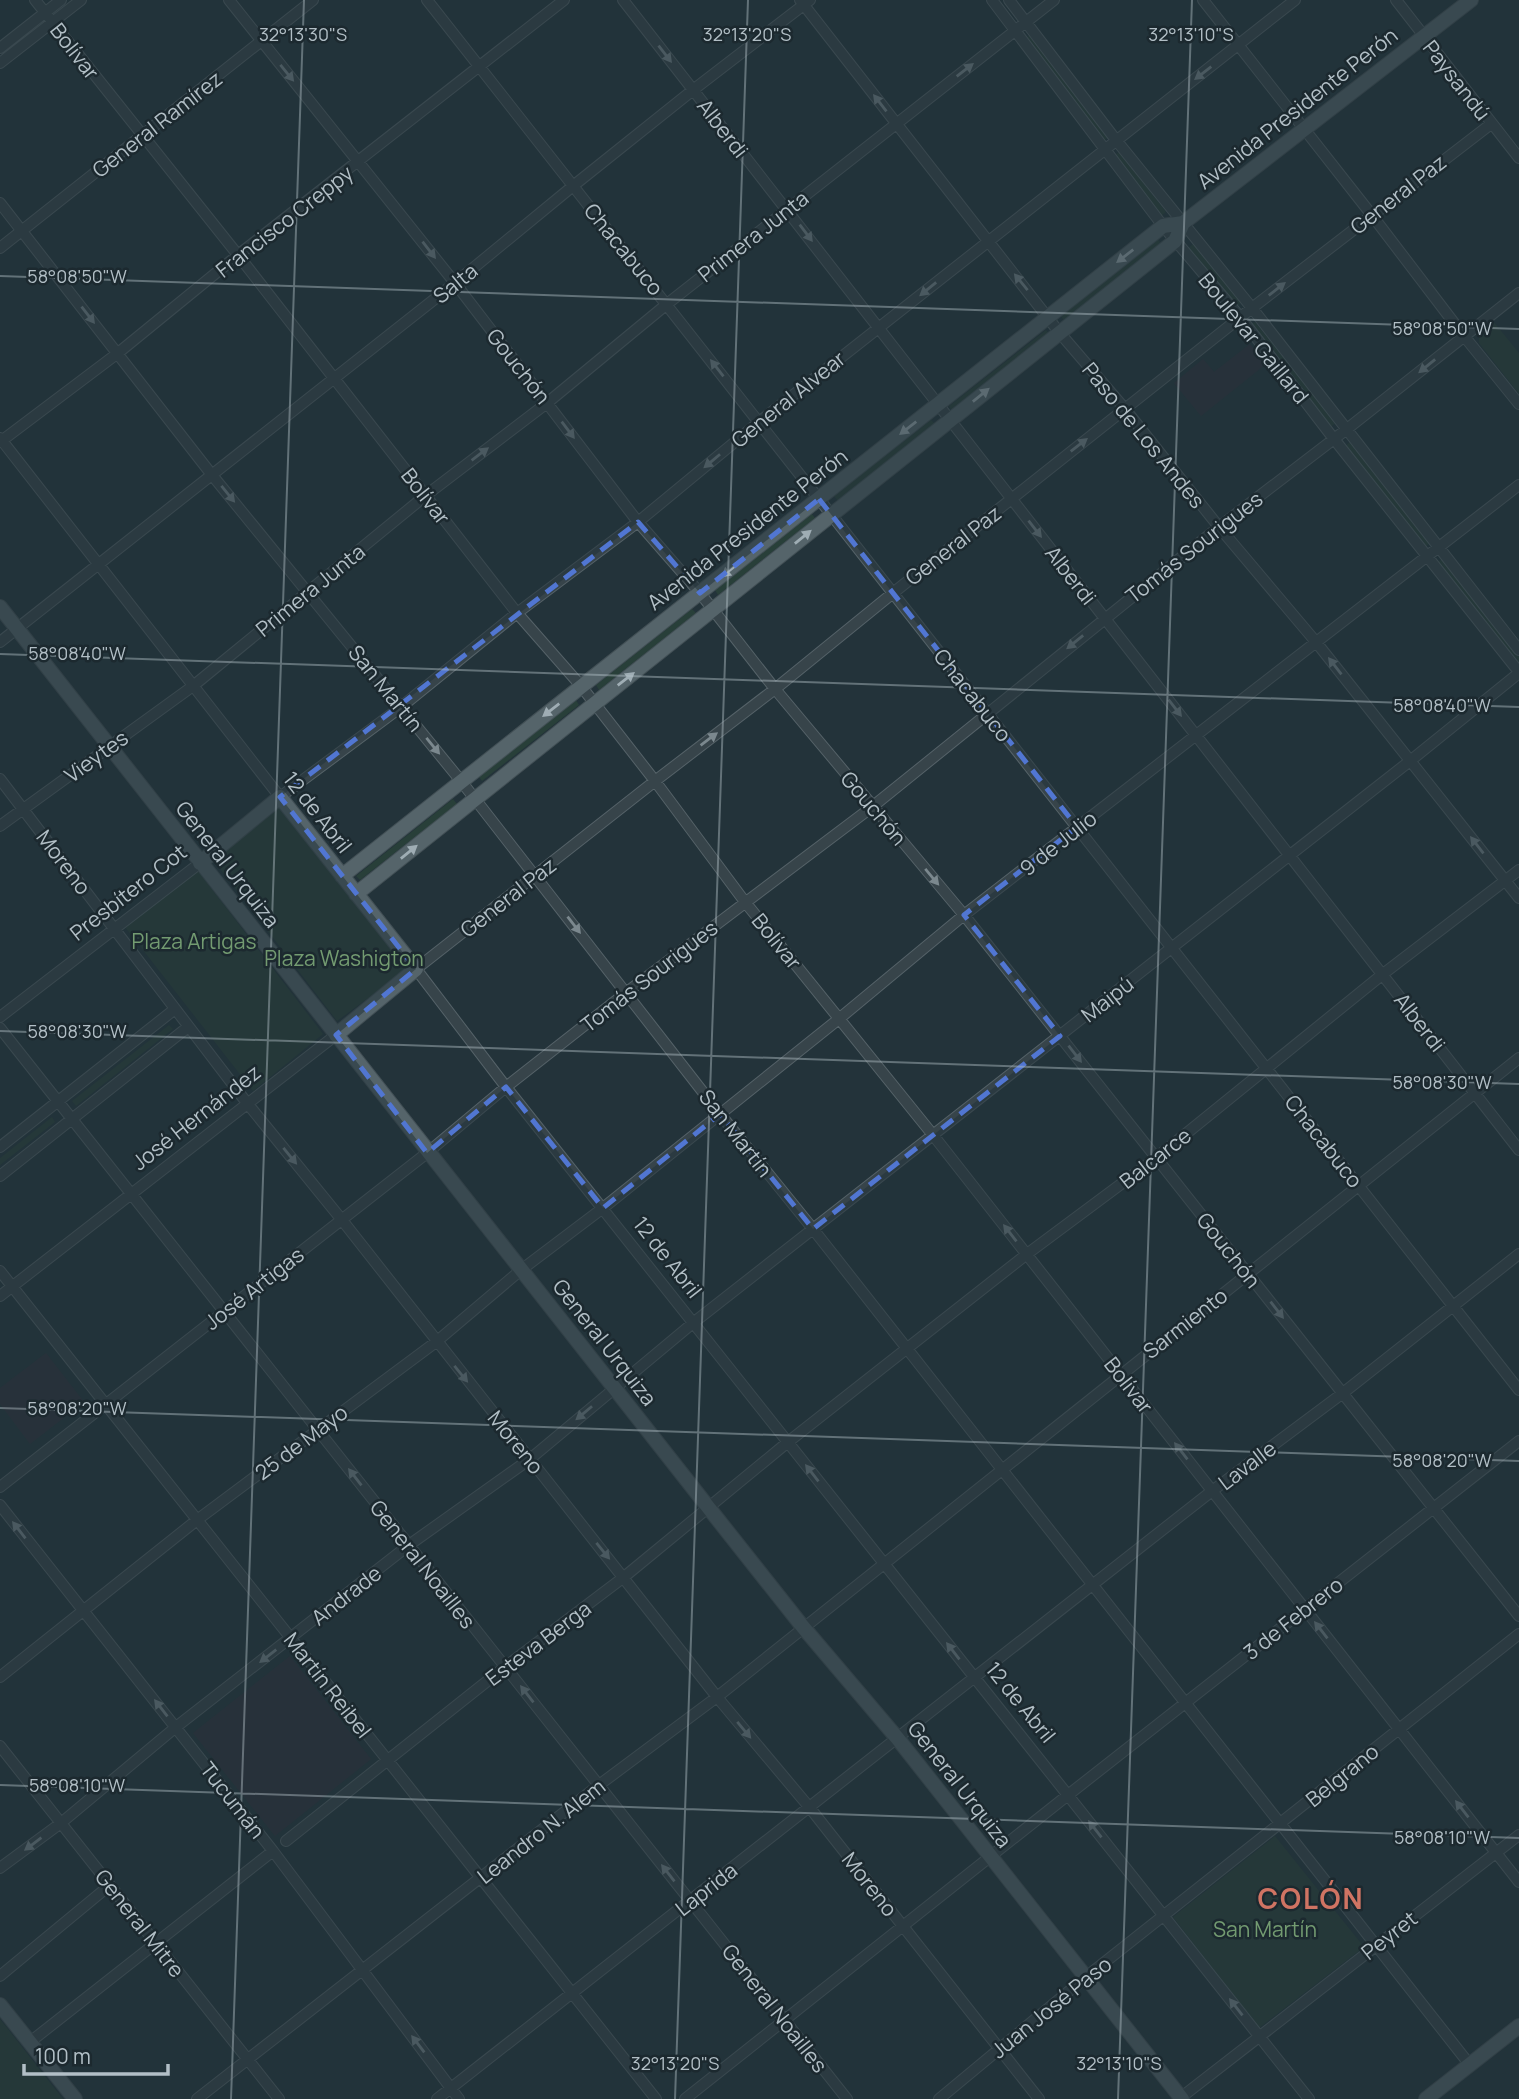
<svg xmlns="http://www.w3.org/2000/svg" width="1519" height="2099" font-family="Manrope,sans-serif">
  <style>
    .medical { fill: #2e303b }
    .green { fill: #283f39 }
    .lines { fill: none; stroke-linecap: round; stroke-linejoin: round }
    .minor-casing { stroke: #556268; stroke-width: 12 }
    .major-casing { stroke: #435056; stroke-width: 16 }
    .minor { stroke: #37444a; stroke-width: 10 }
    .major { stroke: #55646a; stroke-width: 14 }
    .oneway { fill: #7b888e }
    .oneway2 { fill: #9fadb4 }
    .marked { fill: none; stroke: #5176d2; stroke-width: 5; stroke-dasharray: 14 9; stroke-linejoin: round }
    .ticks { fill: none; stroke: #b2bfc6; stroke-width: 2; stroke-opacity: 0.45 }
    .labels { text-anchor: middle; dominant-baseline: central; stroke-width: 5; stroke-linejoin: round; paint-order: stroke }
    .street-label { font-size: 21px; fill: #b2bfc6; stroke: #1c292f }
    .park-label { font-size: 21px; fill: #739b71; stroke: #1c292f }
    .district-label { font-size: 28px; font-weight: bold; letter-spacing: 2px; fill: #d07463; stroke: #1c292f }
    .ticks-label { font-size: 18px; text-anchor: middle; fill: #b2bfc6; stroke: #1c292f; stroke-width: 5; stroke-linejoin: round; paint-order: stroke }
  </style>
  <rect width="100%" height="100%" fill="#23333a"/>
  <path class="medical" d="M1250,344L1266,364L1201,416L1174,383L1203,359L1214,372Z
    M46,1353L84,1402L30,1444L0,1404V1388Z
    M290,1656L371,1759L275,1836L193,1733Z"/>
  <path class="green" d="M1030,35L1109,137L1103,141L1024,39Z
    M1119,152L1166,212L1160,217L1113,157Z
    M1158,239L1161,244L1064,321L1061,316Z
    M1193,244L1242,302L1236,307L1187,249Z
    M1493,321L1519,353V394L1479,343V334Z
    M1255,322L1336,423L1330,427L1249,326Z
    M1046,330L1049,334L952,411L949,406Z
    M931,420L935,424L838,501L834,496Z
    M1350,442L1430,543L1424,548L1344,447Z
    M812,514L815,518L718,595L715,590Z
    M1442,559L1519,655V663L1517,665L1436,564Z
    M692,609L696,613L599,690L596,685Z
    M576,700L579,705L482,781L479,777Z
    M453,799L457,804L360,880L356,876Z
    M278,806L409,968L337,1021L211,857Z
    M198,871L323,1034L253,1091L125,927Z
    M169,1025L173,1029L76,1106L72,1101Z
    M52,1117L55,1122L0,1165V1158Z
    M1275,1836L1364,1947L1259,2028L1173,1917Z
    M0,2019L63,2099H0Z"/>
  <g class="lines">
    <defs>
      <path id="minor" d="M35,0L238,255L517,613L581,686L655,781L745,902L933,1135L1519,1882
        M229,0L455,283L638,522L700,593L775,689L964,915L1519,1616
        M427,0L1519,1390
        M623,0L1519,1150
        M800,0L1059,332L1125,409L1219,527L1316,642L1519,898
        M992,0L1163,226L1241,318L1334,439L1519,672
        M1009,0L1116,140L1252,308L1519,650
        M1203,0L1371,214L1464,336L1519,404
        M1396,0L1519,158
        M0,48L61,0
        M0,63L81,0
        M0,203L212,475L461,781L720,1114L813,1229L1470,2065
        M0,248L313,0
        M0,438L280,797L401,707L517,613L638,522L759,422L1295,0
        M0,442L118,353L238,255L564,0
        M0,642L455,283L573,186L693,90L810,0
        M0,779L247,1103L342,1220L717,1697L810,1808L1039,2099
        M0,826L193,686L425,496L547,403L667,304L1054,0
        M0,1017L200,863
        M0,1028L847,2099
        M0,1147L175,1009
        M0,1176L188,1027
        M0,1271L656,2099
        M0,1296L336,1035
        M0,1487L427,1153L506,1087L627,992L872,807L1219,527L1347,429L1519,293
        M0,1505L273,1851L459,2099
        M0,1677L197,1520L436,1342L521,1270L603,1208L840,1018L964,915L1519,485
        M0,1746L279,2099
        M286,1841L505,1667L624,1577L788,1442L1027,1254L1156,1158L1383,974L1519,870
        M0,1868L61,1823L176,1727L409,1545L530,1459L693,1323L1410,761L1519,673
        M0,1976L110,1885
        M30,2042L273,1851
        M197,2099L599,1785L717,1697L1519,1058
        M437,2099L1212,1491L1343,1393L1519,1254
        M685,2099L1068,1795L1519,1441
        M939,2099L1086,1977L1519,1634
        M1179,2099L1519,1835
        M1309,2099L506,1087L416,969L655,781L775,689L893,593L1252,308L1491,124"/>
      <path id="major" d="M0,607L708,1507L803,1627L898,1739L1182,2099
        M200,863L280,797L416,969L336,1035
        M342,876L1163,226L1183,223
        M356,894L1175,241L1183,223L1471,0
        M0,2005L75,2099
        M1426,2099L1519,2026"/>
    </defs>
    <use href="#minor" class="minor-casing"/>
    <use href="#major" class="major-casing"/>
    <use href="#minor" class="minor"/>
    <use href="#major" class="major"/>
  </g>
  <defs><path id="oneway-solid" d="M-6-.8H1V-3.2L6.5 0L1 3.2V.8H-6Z" transform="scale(1.75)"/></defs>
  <g class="oneway">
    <use href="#oneway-solid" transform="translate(665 54) rotate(52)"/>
    <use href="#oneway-solid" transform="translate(965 70) rotate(-38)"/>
    <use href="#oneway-solid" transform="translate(287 73) rotate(51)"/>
    <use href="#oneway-solid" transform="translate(1203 73) rotate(142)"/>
    <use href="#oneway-solid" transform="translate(880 103) rotate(-128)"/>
    <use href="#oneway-solid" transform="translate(806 233) rotate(53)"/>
    <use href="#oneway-solid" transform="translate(429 250) rotate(52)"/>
    <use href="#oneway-solid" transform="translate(1021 282) rotate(-129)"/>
    <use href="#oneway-solid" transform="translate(928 289) rotate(141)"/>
    <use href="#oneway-solid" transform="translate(1277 289) rotate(-38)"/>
    <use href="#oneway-solid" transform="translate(88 315) rotate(52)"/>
    <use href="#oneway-solid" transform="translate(1427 366) rotate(141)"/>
    <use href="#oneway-solid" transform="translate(717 368) rotate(-128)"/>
    <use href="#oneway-solid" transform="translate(568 430) rotate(53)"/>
    <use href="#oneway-solid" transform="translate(1079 445) rotate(-38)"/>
    <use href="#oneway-solid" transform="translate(480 454) rotate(-37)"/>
    <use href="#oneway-solid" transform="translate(712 461) rotate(140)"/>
    <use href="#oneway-solid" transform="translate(228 494) rotate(51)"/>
    <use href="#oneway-solid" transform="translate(1035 529) rotate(52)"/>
    <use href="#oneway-solid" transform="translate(1075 642) rotate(141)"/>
    <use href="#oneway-solid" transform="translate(1335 666) rotate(-128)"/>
    <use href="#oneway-solid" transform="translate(1175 708) rotate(52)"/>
    <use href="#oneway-solid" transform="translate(709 739) rotate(-37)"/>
    <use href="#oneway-solid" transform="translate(433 746) rotate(51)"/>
    <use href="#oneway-solid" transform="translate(1477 845) rotate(-128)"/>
    <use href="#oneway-solid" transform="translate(932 877) rotate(50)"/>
    <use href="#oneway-solid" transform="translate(574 925) rotate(52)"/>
    <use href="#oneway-solid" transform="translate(1075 1054) rotate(52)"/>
    <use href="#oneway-solid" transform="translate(290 1156) rotate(51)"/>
    <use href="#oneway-solid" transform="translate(1010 1233) rotate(-128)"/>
    <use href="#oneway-solid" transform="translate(1277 1310) rotate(52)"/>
    <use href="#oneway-solid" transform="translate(461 1374) rotate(51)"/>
    <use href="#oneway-solid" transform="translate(584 1413) rotate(140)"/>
    <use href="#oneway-solid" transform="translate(1181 1451) rotate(-128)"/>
    <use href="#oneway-solid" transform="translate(812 1473) rotate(-128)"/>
    <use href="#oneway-solid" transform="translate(355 1477) rotate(-128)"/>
    <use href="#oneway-solid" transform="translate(19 1530) rotate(-128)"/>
    <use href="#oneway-solid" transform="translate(603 1551) rotate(51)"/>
    <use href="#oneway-solid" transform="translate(1321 1630) rotate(-128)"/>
    <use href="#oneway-solid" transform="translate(953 1651) rotate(-128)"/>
    <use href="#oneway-solid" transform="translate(268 1656) rotate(142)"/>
    <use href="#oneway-solid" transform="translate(527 1694) rotate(-128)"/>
    <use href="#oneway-solid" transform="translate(161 1708) rotate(-128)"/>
    <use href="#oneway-solid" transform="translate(744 1730) rotate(50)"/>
    <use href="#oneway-solid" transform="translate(1462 1809) rotate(-128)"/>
    <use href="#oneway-solid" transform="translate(1095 1829) rotate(-128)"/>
    <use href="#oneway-solid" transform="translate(33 1844) rotate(143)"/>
    <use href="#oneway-solid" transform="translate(668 1873) rotate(-128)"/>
    <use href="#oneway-solid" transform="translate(1236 2007) rotate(-128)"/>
    <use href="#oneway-solid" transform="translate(418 2044) rotate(-127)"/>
  </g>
  <g class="oneway2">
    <use href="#oneway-solid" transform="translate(1125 256) rotate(142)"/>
    <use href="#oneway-solid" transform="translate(981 395) rotate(-39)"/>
    <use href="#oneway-solid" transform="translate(908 428) rotate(142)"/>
    <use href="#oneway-solid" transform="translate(803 537) rotate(-39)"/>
    <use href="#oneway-solid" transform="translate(730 570) rotate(141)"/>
    <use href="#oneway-solid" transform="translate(626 679) rotate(-38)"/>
    <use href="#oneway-solid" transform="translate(551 710) rotate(142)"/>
    <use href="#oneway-solid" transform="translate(409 852) rotate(-39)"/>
  </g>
  <path d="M0 0H1519V2099H0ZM819,499L1077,827L964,915L1060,1036L813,1229L720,1114L603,1208L506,1087L427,1153L336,1035L416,969L280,797L638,522L700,593Z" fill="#23333a" fill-opacity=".55" fill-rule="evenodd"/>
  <path class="marked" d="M819,499L1077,827L964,915L1060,1036L813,1229L720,1114L603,1208L506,1087L427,1153L336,1035L416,969L280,797L638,522L700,593Z"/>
  <path class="ticks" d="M0,276L1519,329M0,654L1519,707M0,1031L1519,1084M0,1408L1519,1461M0,1785L1519,1838M231,2099L304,0M675,2099L748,0M1118,2099L1192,0"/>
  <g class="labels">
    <g class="street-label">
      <text transform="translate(75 51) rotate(52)">Bolívar</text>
      <text transform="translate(1457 80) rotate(52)">Paysandú</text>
      <text transform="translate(1297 108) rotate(-38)">Avenida Presidente Perón</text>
      <text transform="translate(157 124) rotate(-38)">General Ramírez</text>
      <text transform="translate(723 128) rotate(52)">Alberdi</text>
      <text transform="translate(1398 194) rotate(-38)">General Paz</text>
      <text transform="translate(284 221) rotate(-38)">Francisco Creppy</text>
      <text transform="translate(753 236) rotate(-38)">Primera Junta</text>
      <text transform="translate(624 249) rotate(51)">Chacabuco</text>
      <text transform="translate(455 283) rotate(-39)">Salta</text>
      <text transform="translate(1254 338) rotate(51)">Boulevar Gaillard</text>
      <text transform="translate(519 366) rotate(52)">Gouchón</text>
      <text transform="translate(788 399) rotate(-39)">General Alvear</text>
      <text transform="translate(1144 435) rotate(51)">Paso de Los Andes</text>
      <text transform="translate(426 496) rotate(52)">Bolívar</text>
      <text transform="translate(747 529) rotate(-38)">Avenida Presidente Perón</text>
      <text transform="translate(953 545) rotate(-38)">General Paz</text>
      <text transform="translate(1194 547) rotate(-38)">Tomás Sourigues</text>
      <text transform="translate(1071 575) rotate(52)">Alberdi</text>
      <text transform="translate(310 590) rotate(-39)">Primera Junta</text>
      <text transform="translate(386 688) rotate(51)">San Martín</text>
      <text transform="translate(973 695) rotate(52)">Chacabuco</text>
      <text transform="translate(96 756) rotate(-36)">Vieytes</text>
      <text transform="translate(874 808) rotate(50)">Gouchón</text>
      <text transform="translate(318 812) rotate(52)">12 de Abril</text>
      <text transform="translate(1058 843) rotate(-38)">9 de Julio</text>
      <text transform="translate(64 862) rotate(53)">Moreno</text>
      <text transform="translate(228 864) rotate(52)">General Urquiza</text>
      <text transform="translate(128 892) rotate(-38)">Presbítero Cot</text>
      <text transform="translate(508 897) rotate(-38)">General Paz</text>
      <text transform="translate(777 941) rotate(51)">Bolívar</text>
      <text transform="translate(649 976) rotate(-38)">Tomás Sourigues</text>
      <text transform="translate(1107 999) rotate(-38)">Maipú</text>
      <text transform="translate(1420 1022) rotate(52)">Alberdi</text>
      <text transform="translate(196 1117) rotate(-38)">José Hernández</text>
      <text transform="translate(736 1133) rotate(52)">San Martín</text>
      <text transform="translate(1324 1141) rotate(52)">Chacabuco</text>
      <text transform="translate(1155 1158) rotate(-38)">Balcarce</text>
      <text transform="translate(1229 1250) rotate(52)">Gouchón</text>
      <text transform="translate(668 1257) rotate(52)">12 de Abril</text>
      <text transform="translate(254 1288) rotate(-38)">José Artigas</text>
      <text transform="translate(1185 1323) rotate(-38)">Sarmiento</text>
      <text transform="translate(605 1342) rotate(52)">General Urquiza</text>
      <text transform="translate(1129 1385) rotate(52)">Bolívar</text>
      <text transform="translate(301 1442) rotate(-37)">25 de Mayo</text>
      <text transform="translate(516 1442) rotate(51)">Moreno</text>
      <text transform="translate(1247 1465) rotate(-37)">Lavalle</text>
      <text transform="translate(423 1564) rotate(52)">General Noailles</text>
      <text transform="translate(346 1595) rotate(-38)">Andrade</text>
      <text transform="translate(1293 1618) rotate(-38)">3 de Febrero</text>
      <text transform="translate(538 1643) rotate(-37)">Esteva Berga</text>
      <text transform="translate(328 1685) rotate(52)">Martín Reibel</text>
      <text transform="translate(1021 1702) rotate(51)">12 de Abril</text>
      <text transform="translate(1342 1775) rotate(-39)">Belgrano</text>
      <text transform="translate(960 1784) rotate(52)">General Urquiza</text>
      <text transform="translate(233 1800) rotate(52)">Tucumán</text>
      <text transform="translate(541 1831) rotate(-38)">Leandro N. Alem</text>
      <text transform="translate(870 1884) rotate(52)">Moreno</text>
      <text transform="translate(706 1889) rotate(-38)">Laprida</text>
      <text transform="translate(140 1923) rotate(52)">General Mitre</text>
      <text transform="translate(1389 1935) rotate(-38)">Peyret</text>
      <text transform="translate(1051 2007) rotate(-39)">Juan José Paso</text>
      <text transform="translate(775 2008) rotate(52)">General Noailles</text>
    </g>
    <g class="park-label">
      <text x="194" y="941">Plaza Artigas</text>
      <text x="344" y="958">Plaza Washigton</text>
      <text x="1265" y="1929">San Martín</text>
    </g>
    <g class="district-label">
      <text x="1311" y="1898">COLÓN</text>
    </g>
  </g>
  <g class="ticks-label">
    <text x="303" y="41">32°13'30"S</text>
    <text x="747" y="41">32°13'20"S</text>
    <text x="1191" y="41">32°13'10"S</text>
    <text x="77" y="283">58°08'50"W</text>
    <text x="1442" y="335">58°08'50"W</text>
    <text x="77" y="660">58°08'40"W</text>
    <text x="1442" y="712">58°08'40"W</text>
    <text x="77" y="1038">58°08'30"W</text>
    <text x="1442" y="1089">58°08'30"W</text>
    <text x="77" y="1415">58°08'20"W</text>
    <text x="1442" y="1467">58°08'20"W</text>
    <text x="77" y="1792">58°08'10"W</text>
    <text x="1442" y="1844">58°08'10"W</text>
    <text x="675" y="2070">32°13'20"S</text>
    <text x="1119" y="2070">32°13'10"S</text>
  </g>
  <path d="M24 2064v10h144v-10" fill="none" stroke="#b2bfc6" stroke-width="3.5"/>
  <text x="35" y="2064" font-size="21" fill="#b2bfc6" stroke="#1c292f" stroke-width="5" paint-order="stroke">100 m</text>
</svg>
